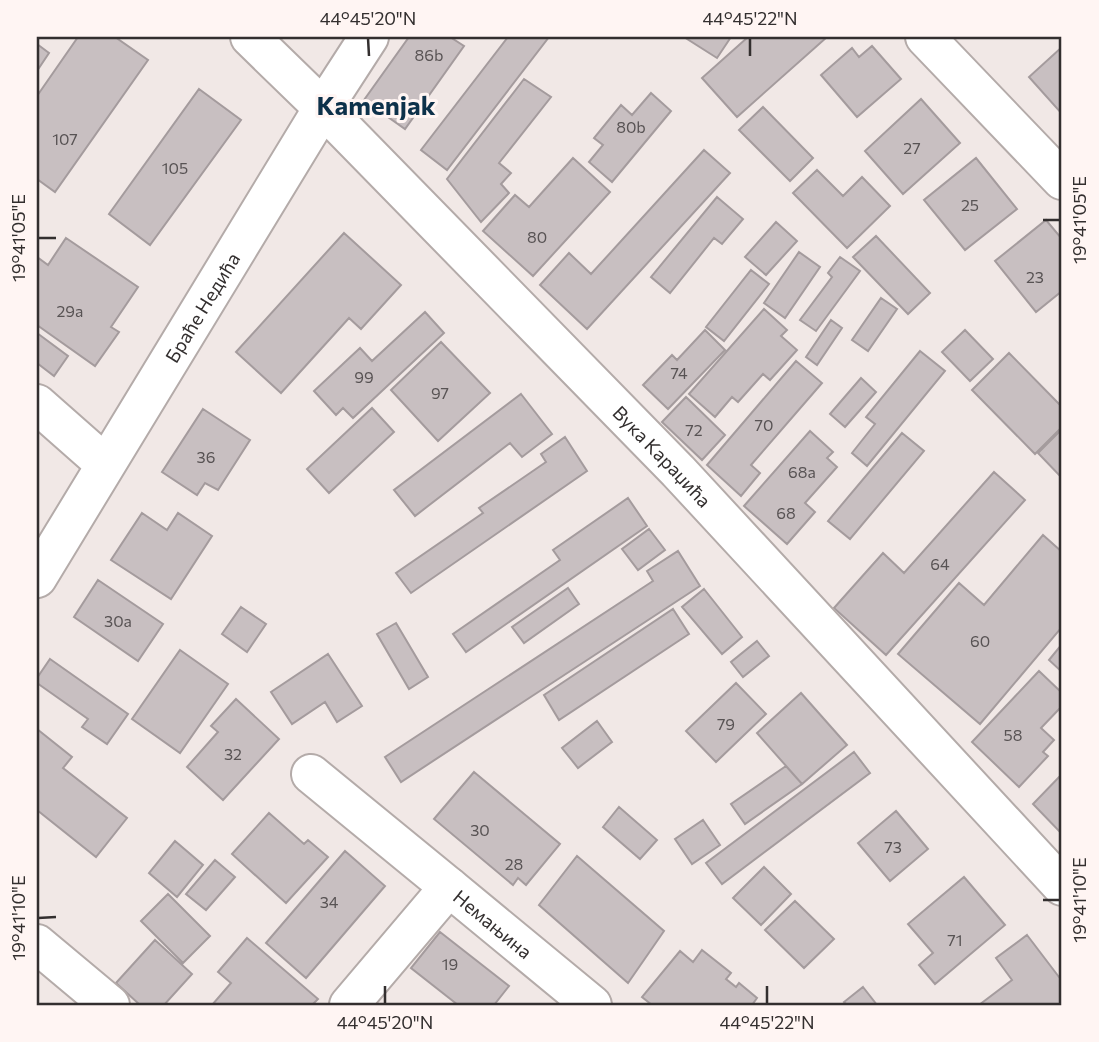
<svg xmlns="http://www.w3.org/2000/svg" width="1099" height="1042" font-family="Commissioner,sans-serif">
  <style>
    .building { fill: #c8bfc1; stroke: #a49b9d; stroke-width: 2 }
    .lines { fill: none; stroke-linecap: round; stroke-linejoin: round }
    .street-casing { stroke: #b4aba9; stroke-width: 42 }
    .street { stroke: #fff; stroke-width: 38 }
    .ticks { fill: none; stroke: #332f2f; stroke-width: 2.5 }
    .labels { text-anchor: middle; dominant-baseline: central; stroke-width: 6; stroke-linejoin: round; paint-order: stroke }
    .number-label { font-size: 16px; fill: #585354 }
    .street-label { font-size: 19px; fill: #332f2f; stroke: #fff5f3 }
    .district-label { font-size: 26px; font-weight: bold; fill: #0d314a; stroke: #fff5f3 }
    .neatline { fill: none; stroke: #332f2f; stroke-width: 2.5 }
    .ticks-label { font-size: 18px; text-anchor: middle; fill: #332f2f }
  </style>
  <rect width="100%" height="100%" fill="#f1e8e6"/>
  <path class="building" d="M78,37H115L148,60L55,192L37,179V96Z
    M409,37H450L464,46L405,129L364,100Z
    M508,37H549L447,170L421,150Z
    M684,37H731L717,58Z
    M748,37H827L737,117L702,78Z
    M37,44L49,53L37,71Z
    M872,46L901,79L857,117L821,75L852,48L859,57Z
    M1062,47V114L1029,77Z
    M524,79L551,97L499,163L511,173L501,184L509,193L481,222L447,179Z
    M199,89L241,120L150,245L109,214Z
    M651,93L671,111L612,182L589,162L603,145L594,138L621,105L632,115Z
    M921,99L960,143L903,194L865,151Z
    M763,107L813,158L790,181L739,130Z
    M704,150L730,173L587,329L540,285L569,253L591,274Z
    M573,158L610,192L533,276L483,231L515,195L529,207Z
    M976,158L1017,209L965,250L924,200Z
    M817,170L843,196L862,177L890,206L847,248L793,193Z
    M717,197L743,219L722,244L714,238L670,293L651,277Z
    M1046,220L1062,239V291L1036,312L995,261Z
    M776,222L797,241L766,275L745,257Z
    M344,233L401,285L361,329L349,318L281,393L236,352Z
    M876,236L930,293L908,314L853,257Z
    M66,238L138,287L111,327L119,332L95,366L37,325V257L48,265Z
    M799,252L820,267L785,318L764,303Z
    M840,257L860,271L816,331L800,320L832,277L828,273Z
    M751,270L769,284L724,341L706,327Z
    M881,298L897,309L868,351L852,340Z
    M764,309L787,330L781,336L797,350L770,380L763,374L738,402L732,397L715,417L689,394Z
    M425,312L444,333L353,418L343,408L336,415L314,391L360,348L372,361Z
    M831,320L842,328L817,365L806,357Z
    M705,330L725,350L668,409L643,385L672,355L677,360Z
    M965,330L993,359L970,381L942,352Z
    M37,333L68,356L54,376L37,363Z
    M441,342L490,393L438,441L391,390Z
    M920,351L945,371L867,466L852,453L875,424L866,417Z
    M1009,353L1062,407V427L1035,454L972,390Z
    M796,361L822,383L751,465L760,473L741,496L707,465Z
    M861,378L876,392L845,427L830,414Z
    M521,394L552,434L522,457L510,443L415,516L394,490Z
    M686,397L725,435L702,460L662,422Z
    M372,408L394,432L329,493L307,469Z
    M203,409L250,440L218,490L205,483L197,495L162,472Z
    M1062,429V478L1038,453Z
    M810,431L833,452L827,458L837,467L805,503L815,512L787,544L744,506Z
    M902,433L924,451L850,539L828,521Z
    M565,437L587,471L411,593L396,573L483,513L479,508L546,462L541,454Z
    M994,472L1025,500L886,655L834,608L883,553L904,573Z
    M628,498L647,526L466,652L453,634L560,560L553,550Z
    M142,513L167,530L178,513L212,536L171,599L111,560Z
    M649,529L665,550L638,570L622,549Z
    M1043,535L1062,552V627L980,724L898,654L959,583L984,605Z
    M678,551L700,586L401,782L385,757L653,581L647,571Z
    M98,580L163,624L138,661L74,617Z
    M568,588L579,604L524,643L512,627Z
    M704,589L742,637L722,654L682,607Z
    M241,607L266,624L247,652L222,634Z
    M673,609L689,634L559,720L544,695Z
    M396,623L428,677L409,689L377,634Z
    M757,641L769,656L743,677L731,662Z
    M1062,644V672L1049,660Z
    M180,650L228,684L180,753L132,719Z
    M328,654L362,706L337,722L325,702L292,724L271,692Z
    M50,659L128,714L107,744L82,727L88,719L37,683V678Z
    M1039,671L1062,693V706L1041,728L1054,740L1043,752L1048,756L1019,787L972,742Z
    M736,683L766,714L716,762L686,731Z
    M801,693L847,745L802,784L757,733Z
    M236,699L279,739L223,800L187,767L218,732L211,726Z
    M597,721L612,742L578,768L562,748Z
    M37,729L72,757L63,768L127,818L96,857L37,810Z
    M854,752L870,773L722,884L706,863Z
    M786,766L802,784L745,824L731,804Z
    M474,772L560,844L526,885L518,878L513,885L434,819Z
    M1062,774V834L1033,804Z
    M619,807L657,840L640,859L603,827Z
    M896,811L928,849L890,881L858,843Z
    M269,813L304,844L308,840L328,857L286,903L232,854Z
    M703,820L720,845L692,864L675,839Z
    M175,841L203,865L177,897L149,873Z
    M345,851L385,886L306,978L266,943Z
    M577,856L664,931L628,983L539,905Z
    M215,860L235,877L206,910L186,894Z
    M764,867L791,894L761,925L733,898Z
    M964,877L1005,925L935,984L919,965L933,953L908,924Z
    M168,894L210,936L183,963L141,921Z
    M795,901L834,939L804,968L765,930Z
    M440,932L509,986L494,1005H458L411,968Z
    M1027,935L1062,981V1005H979L1012,980L996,958Z
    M247,938L318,999L312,1005H212L231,983L218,972Z
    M155,940L192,974L164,1005H140L116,983Z
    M702,950L731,973L726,979L736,987L739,983L757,998L752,1005H652L642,997L680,951L693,962Z
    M863,987L877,1005H847L844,1002Z"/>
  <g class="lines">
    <defs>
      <g id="street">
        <path id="s1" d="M250,37L323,108L678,471L1062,886"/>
        <path d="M925,37L1062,180"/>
        <path d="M37,404L105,464"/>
        <path id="s2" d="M37,578L323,108L369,37"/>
        <path d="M311,774L449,887"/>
        <path d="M37,944L110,1005"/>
        <path id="s3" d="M349,1005L449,887L592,1005"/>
      </g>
    </defs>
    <use href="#street" class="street-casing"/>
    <use href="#street" class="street"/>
  </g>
  <path class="ticks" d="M368,38L369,56M750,38V56M1043,220H1060M38,238H56M1043,900H1060M38,918L56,917M385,986V1004M767,986V1004"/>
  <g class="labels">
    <g class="number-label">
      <text x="429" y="54">86b</text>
      <text x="631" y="126">80b</text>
      <text x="65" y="138">107</text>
      <text x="912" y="147">27</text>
      <text x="175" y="167">105</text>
      <text x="970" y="204">25</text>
      <text x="537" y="236">80</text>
      <text x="1035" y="276">23</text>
      <text x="70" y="310">29a</text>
      <text x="679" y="372">74</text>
      <text x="364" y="376">99</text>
      <text x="440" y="392">97</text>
      <text x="764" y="424">70</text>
      <text x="694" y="429">72</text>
      <text x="206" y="456">36</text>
      <text x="802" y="471">68a</text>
      <text x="786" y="512">68</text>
      <text x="940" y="563">64</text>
      <text x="118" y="620">30a</text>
      <text x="980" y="640">60</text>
      <text x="726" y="723">79</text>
      <text x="1013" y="734">58</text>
      <text x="233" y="753">32</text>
      <text x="480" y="829">30</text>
      <text x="893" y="846">73</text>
      <text x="514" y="863">28</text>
      <text x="329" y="901">34</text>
      <text x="955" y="939">71</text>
      <text x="450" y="963">19</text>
    </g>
    <g class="street-label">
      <text stroke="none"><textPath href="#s2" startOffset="317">Браће Недића</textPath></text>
      <text stroke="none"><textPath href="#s1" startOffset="588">Вука Караџића</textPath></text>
      <text stroke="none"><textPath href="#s3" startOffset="212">Немањина</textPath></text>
    </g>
    <g class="district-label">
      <text x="376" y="104">Kamenjak</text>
    </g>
  </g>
  <rect width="1099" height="1042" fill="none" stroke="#fff5f3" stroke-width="77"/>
  <rect x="38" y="38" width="1022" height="966" class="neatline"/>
  <g class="ticks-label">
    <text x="368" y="25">44°45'20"N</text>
    <text x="750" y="25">44°45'22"N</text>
    <text transform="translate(1080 220) rotate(-90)" y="6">19°41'05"E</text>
    <text transform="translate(19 238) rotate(-90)" y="6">19°41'05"E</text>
    <text transform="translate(1080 900) rotate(-90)" y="6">19°41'10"E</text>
    <text transform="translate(19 918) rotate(-90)" y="6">19°41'10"E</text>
    <text x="385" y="1029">44°45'20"N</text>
    <text x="767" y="1029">44°45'22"N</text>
  </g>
</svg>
